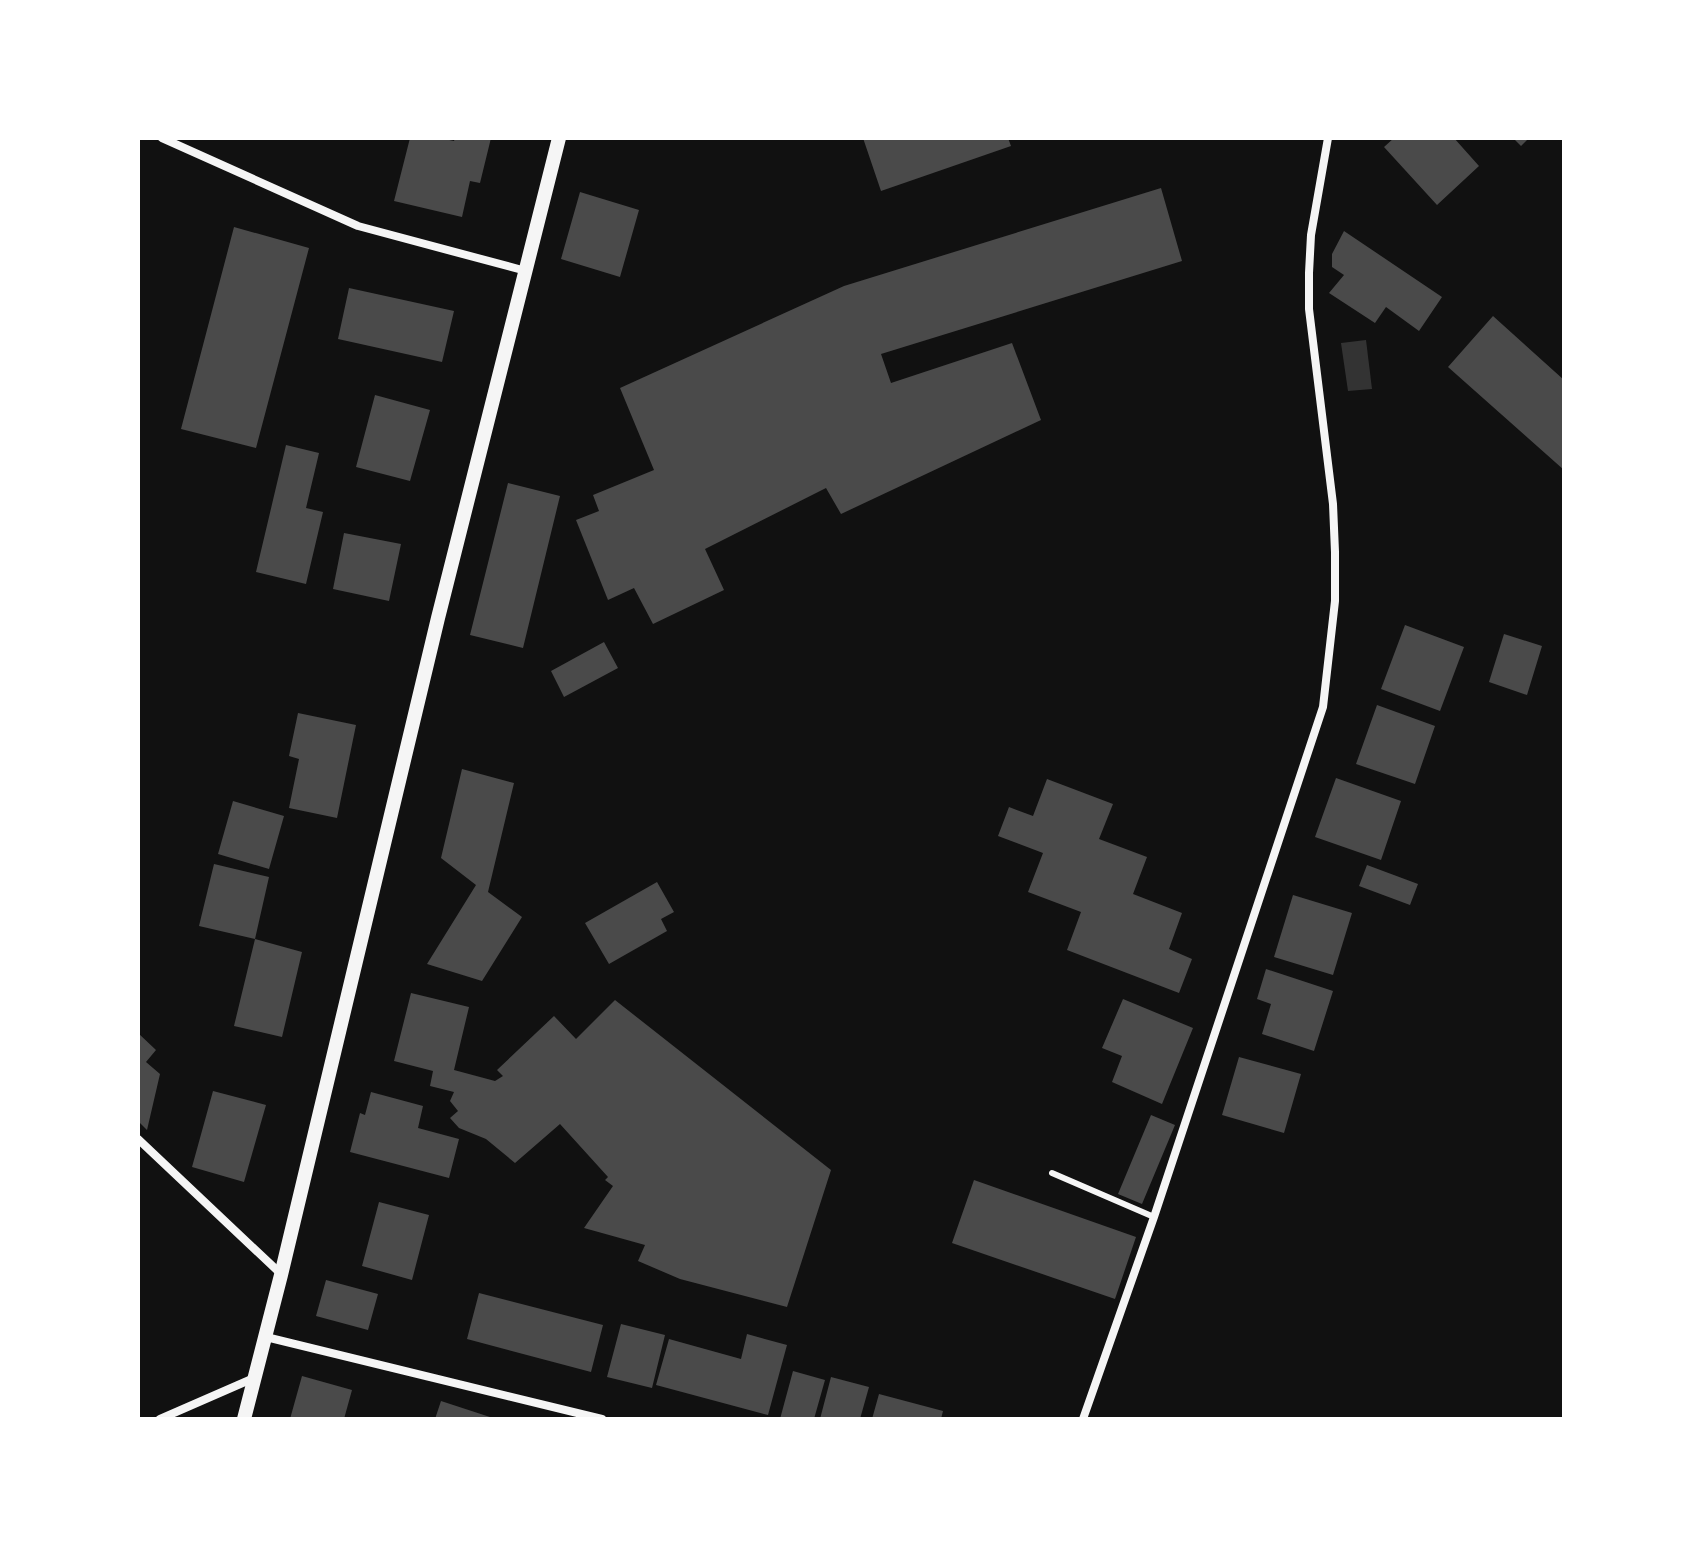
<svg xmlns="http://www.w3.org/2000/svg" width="1702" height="1557" font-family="'PT Sans',sans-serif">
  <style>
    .water { fill: #333 }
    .building { fill: #4a4a4a }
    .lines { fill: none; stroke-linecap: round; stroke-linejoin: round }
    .service { stroke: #f5f5f5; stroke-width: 6 }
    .minor { stroke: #f5f5f5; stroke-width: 8 }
    .tertiary { stroke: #f5f5f5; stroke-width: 14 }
  </style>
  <rect width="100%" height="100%" fill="#111"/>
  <path class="water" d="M1366,340L1372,389L1348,391L1341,343Z"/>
  <path class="building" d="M410,138H440L454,141L455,138H491L480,183L470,181L462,217L394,201Z
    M863,138H1008L1011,146L881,191Z
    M1394,138H1454L1479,166L1437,205L1384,147Z
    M1513,138H1529L1521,146Z
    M1161,188L1182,261L881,354L891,383L1012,343L1041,420L841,514L826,488L705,549L724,590L653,624L634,588L608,600L576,520L599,511L593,495L654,470L620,388L844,286Z
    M580,192L639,210L620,277L561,259Z
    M234,227L309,248L256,448L181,429Z
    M1344,231L1442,297L1419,331L1386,307L1375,323L1329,293L1344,275L1332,267V254Z
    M349,288L454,311L442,362L338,339Z
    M1493,316L1564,380V470L1448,367Z
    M375,395L430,410L410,481L356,467Z
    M286,445L319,453L306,508L323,512L306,584L256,572Z
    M508,483L560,496L523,648L470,635Z
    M344,533L401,544L389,601L333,589Z
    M1405,625L1464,647L1440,711L1381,689Z
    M1504,634L1542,646L1527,695L1489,682Z
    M604,642L618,668L564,697L551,671Z
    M1377,705L1435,726L1415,784L1356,764Z
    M298,713L356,725L337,818L289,808L299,759L289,756Z
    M462,769L514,783L488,892L522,917L482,981L427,964L476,885L441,858Z
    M1336,778L1401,801L1381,860L1315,837Z
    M1047,779L1113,804L1099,839L1147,857L1133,894L1182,913L1169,949L1192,959L1179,993L1067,950L1081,912L1028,892L1043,853L998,836L1009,807L1033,816Z
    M233,801L284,816L269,869L218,854Z
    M214,864L269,877L255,939L199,926Z
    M1367,865L1418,884L1410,905L1359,886Z
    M657,882L674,912L661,919L667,931L609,964L585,923Z
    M1293,895L1352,913L1333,975L1274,957Z
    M255,939L302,952L282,1037L234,1026Z
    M1266,969L1333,991L1314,1051L1262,1034L1271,1004L1257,999Z
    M411,993L469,1007L454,1070L495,1081L503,1076L497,1070L554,1016L576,1039L615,1000L831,1170L787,1307L680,1279L638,1261L645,1245L584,1228L613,1186L605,1180L608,1177L560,1124L515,1163L486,1139L459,1128L450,1118L458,1111L450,1101L454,1092L430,1086L433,1071L394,1061Z
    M1123,999L1193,1028L1162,1104L1112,1082L1122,1056L1102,1048Z
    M138,1033L156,1050L146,1062L160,1074L147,1130L138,1121Z
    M1239,1057L1301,1074L1284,1133L1222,1115Z
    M213,1091L266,1105L244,1182L192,1167Z
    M371,1092L423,1106L418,1128L459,1139L449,1178L350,1152L360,1113L365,1115Z
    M1151,1115L1175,1125L1142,1204L1118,1194Z
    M974,1180L1136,1237L1115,1299L952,1243Z
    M379,1202L429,1215L412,1280L362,1266Z
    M326,1280L378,1294L368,1330L316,1316Z
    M479,1293L603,1325L591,1372L467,1339Z
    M621,1324L665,1335L652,1388L607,1377Z
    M747,1334L787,1345L768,1415L656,1385L669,1339L741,1359Z
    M793,1371L825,1380L814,1419H780Z
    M302,1376L352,1390L344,1419H290Z
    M831,1377L869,1387L860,1419H820Z
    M879,1394L943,1411L941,1419H872Z
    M441,1401L493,1418V1419H435Z"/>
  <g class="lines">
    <path class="service" d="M1052,1173L1154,1217"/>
    <path class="minor" d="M162,138L358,226L526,271
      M138,1139L281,1274
      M266,1337L602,1419
      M160,1419L254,1378
      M1083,1419L1154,1217L1323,707L1335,601V552L1333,504L1309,309V273L1311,235L1328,138"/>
    <path class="tertiary" d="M244,1419L281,1275L438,618L559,138"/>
  </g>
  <rect width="1702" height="1557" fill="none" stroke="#ffffff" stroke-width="280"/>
</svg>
